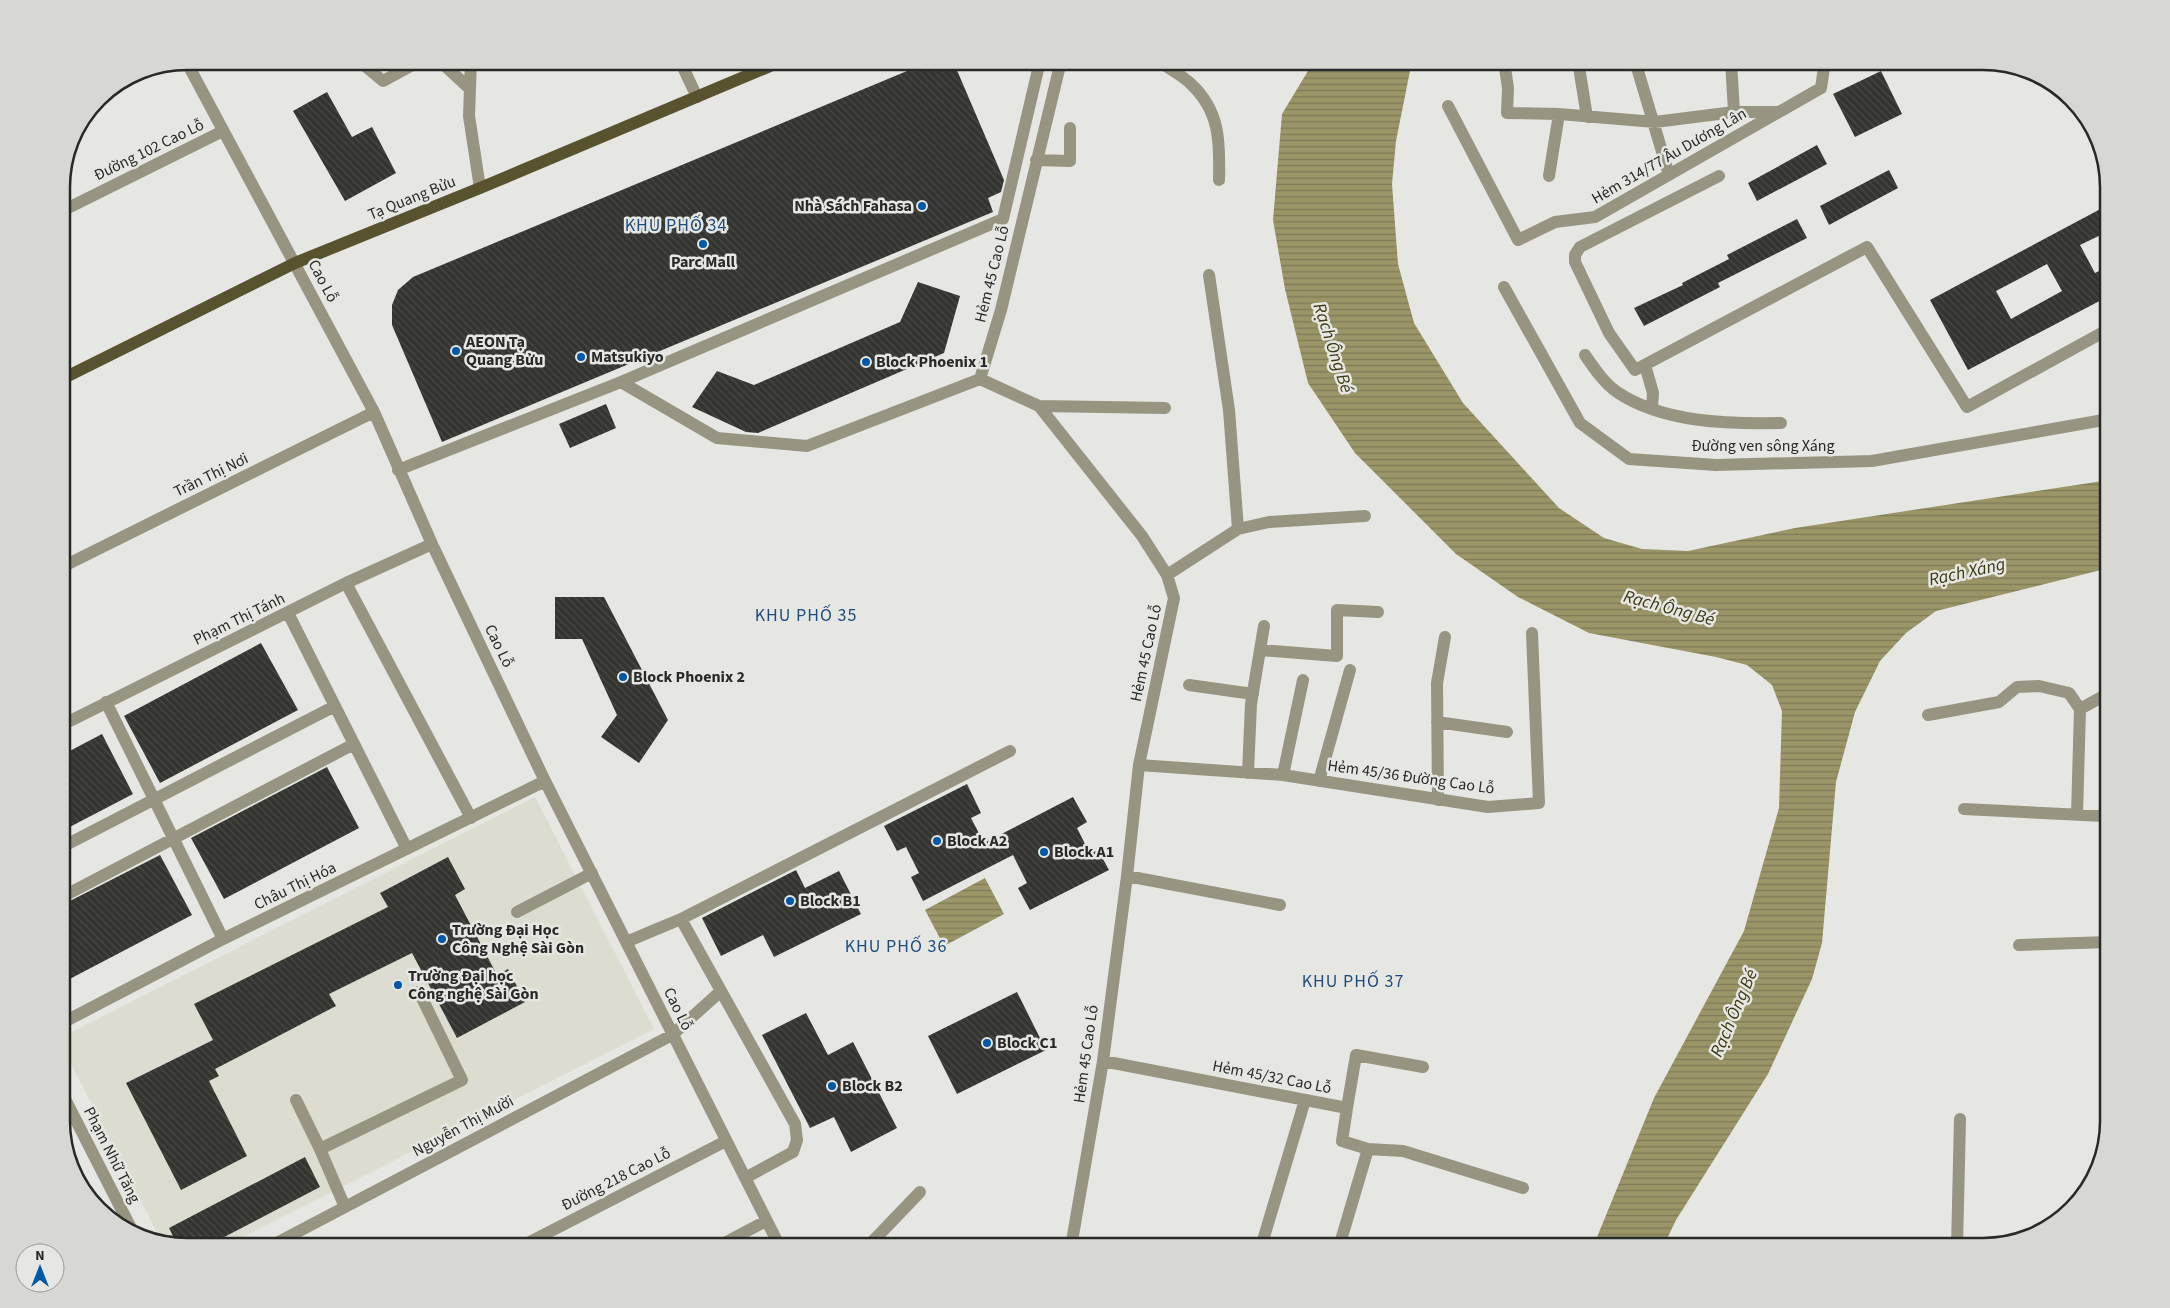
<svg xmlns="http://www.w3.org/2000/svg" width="2170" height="1308" font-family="'Source Sans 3',sans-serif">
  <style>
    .built { fill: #dcdcd1 }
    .water { fill: url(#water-rules) }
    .building { fill: url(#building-back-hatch); fill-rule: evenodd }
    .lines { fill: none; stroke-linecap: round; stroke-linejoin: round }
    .minor { stroke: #979581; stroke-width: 12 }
    .major { stroke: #57532f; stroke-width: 12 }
    .poi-dot { fill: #0059a6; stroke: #e6e6e2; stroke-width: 2 }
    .labels { text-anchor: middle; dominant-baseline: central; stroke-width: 5; stroke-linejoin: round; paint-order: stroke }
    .street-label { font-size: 16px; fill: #292928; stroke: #e6e6e2 }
    .poi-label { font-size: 16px; font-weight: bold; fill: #292928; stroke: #e6e6e2; text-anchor: start }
    .neighbourhood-label { font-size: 18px; letter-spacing: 1px; fill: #1d4c7f; stroke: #e6e6e2 }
    .water-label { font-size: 18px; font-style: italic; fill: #3c3812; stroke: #e6e6e2 }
    .rim { fill: none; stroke: #292928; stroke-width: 2.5 }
  </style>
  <defs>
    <pattern id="water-rules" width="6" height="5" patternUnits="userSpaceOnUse" patternTransform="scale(1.25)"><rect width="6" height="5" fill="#9a9668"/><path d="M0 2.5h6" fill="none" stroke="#7e7a56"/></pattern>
    <pattern id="building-back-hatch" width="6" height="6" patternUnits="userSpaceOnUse" patternTransform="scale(1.25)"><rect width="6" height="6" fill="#343431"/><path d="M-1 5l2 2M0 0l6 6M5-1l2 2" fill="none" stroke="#494946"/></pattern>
  </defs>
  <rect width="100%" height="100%" fill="#e6e6e2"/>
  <path class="built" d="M535,797L654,1029L223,1247H187L161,1240L62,1046V1037Z"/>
  <path class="water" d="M1314,61H1412L1396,141L1392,184L1398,264L1414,323L1463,403L1559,508L1604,538L1642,549L1688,551L1795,528L2109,480V568L1936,611L1906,633L1880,661L1855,712L1836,782L1822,943L1812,979L1768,1074L1676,1220L1663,1247H1593L1654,1098L1744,931L1779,808L1782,711L1772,685L1747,665L1716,657L1589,633L1518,597L1456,554L1355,453L1308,383L1285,289L1273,220L1282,114Z
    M985,878L1004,914L944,946L925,910Z"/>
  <path class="building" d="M931,61H953L1004,180L1001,192L988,198L993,212L442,442L392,325V305L398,290L413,277Z
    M1881,71L1902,114L1855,137L1833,94Z
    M327,92L352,137L372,127L396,173L345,201L293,111Z
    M1817,145L1827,164L1757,201L1748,183Z
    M1889,170L1898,188L1829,225L1820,206Z
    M2108,205L2109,231L2080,245L2095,273L2109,266V296L1968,370L1930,300ZM2047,264L2062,291L2011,319L1996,291Z
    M1797,219L1807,238L1718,283L1720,287L1644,326L1634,308L1683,285L1682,283L1729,259L1727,255Z
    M918,282L960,296L944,353L758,433L746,432L692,407L717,371L754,385L900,322Z
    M606,404L616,428L570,448L559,424Z
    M555,597H604L668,720L639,763L601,737L617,715L582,639H555Z
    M261,643L298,710L160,783L124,716Z
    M102,734L133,794L62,831V755Z
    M327,767L359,828L224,899L191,838Z
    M967,784L981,813L971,818L984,843L1073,797L1087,822L1077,828L1090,854L1098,850L1109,870L1030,910L1018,888L1027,883L1013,855L923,901L911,877L919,873L906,847L897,851L884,826Z
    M160,855L192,915L62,983V905Z
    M448,857L465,889L455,895L497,975L508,969L525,1002L457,1038L412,953L329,994L336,1006L215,1069L219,1076L209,1081L247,1156L181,1190L126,1083L213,1040L194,1004L388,907L380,893Z
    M796,870L805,888L839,871L861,914L774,957L763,935L721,956L702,918Z
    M1017,992L1046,1050L957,1094L928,1036Z
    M806,1013L828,1055L853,1042L897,1128L851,1152L834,1117L810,1128L762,1035Z
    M305,1157L320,1187L205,1247L177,1244L169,1228Z"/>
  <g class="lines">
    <path class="minor" d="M186,61L374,412L432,544L545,781L780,1247
      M359,61L383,81L420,61
      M440,61L470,89
      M471,61L469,116L480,188
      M680,61L697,97
      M1159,61C1169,69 1182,75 1191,84C1220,111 1220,142 1219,180
      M1480,61L1481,64L1493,61
      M1504,61L1508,88L1507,113L1559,114L1655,122L1734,112H1779L1821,88L1825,61
      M1575,61L1579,67L1587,117
      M1635,61L1669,175
      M1731,61L1734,112
      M1448,106L1518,240L1555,222L1595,217L1779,112
      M1036,160L1070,161V128
      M1549,176L1559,114
      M1719,176L1580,247L1575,255V262L1609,333L1635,370L1867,247L1967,407L2109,329
      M62,211L223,131
      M1504,287L1580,423L1629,459L1716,465L1872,461L2109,419
      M1585,355C1594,368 1604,383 1617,392C1663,423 1728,424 1781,423
      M1645,365L1653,393L1652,408
      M980,379L1039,406L1142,536L1167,575L1174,598L1139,765L1127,876L1103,1061L1071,1247
      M980,379L1001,310L1061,61
      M621,382L1003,219L1040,61
      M1039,406L1165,408
      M398,470L621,382L717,438L807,446L980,379
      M1238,529L1269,522L1365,516
      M62,567L374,412
      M1167,575L1238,529L1229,410L1209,275
      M346,583L471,818
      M288,613L407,849
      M1260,650L1337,656V610L1378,612
      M1189,685L1253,694
      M106,702L223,939
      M2080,709L2109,693
      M1928,715L1999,702L2017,687L2039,686L2069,693L2080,709L2077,815
      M1437,722L1507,732
      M62,725L346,583L432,544
      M1139,765L1283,775L1488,807L1539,803L1532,633
      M1248,773L1251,704L1264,626
      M1283,775L1303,680
      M1319,781L1350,670
      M1438,800L1437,683L1445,637
      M1964,809L2103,816L2109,828
      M62,847L335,706
      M1127,876L1280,905
      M62,897L354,744
      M517,912L592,873
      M681,919L795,1124L797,1140L793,1152L745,1178
      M626,942L681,919L1010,751
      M2019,945L2109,942
      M62,1023L223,939L545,781
      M1103,1061L1347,1108L1356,1055L1423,1067
      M62,1093L133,1232
      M296,1100L320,1149
      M1347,1108L1342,1141L1368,1149
      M345,1207L320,1149L462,1080L419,992
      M269,1247L672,1035L721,991
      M520,1247L726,1141
      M717,1247L766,1221
      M861,1247L873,1241L920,1192
      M1261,1247L1305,1100
      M1339,1247L1368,1149L1403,1151L1523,1188
      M1957,1247L1960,1119"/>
    <path class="major" d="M62,379L295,263L480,188L782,61"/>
  </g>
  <g class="poi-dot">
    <circle cx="922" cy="206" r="5"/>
    <circle cx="703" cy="244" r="5"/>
    <circle cx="456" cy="351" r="5"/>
    <circle cx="581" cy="357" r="5"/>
    <circle cx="866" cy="362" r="5"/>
    <circle cx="623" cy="677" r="5"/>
    <circle cx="937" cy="841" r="5"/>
    <circle cx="1044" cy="852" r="5"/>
    <circle cx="790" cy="901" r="5"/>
    <circle cx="442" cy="939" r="5"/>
    <circle cx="398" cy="985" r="5"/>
    <circle cx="987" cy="1043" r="5"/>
    <circle cx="832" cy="1086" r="5"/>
  </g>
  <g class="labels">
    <g class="street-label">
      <text transform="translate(149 150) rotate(-26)">Đường 102 Cao Lỗ</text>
      <text transform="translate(1669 156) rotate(-30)">Hẻm 314/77 Âu Dương Lân</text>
      <text transform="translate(412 198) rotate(-22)">Tạ Quang Bửu</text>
      <text transform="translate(992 274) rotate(-76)">Hẻm 45 Cao Lỗ</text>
      <text transform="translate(323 281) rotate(62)">Cao Lỗ</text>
      <text x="1763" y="446">Đường ven sông Xáng</text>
      <text transform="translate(211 475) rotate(-26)">Trần Thị Nơi</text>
      <text transform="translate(239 619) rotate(-26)">Phạm Thị Tánh</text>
      <text transform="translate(499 646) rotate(64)">Cao Lỗ</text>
      <text transform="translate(1146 653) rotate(-78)">Hẻm 45 Cao Lỗ</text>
      <text transform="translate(1411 777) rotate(8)">Hẻm 45/36 Đường Cao Lỗ</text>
      <text transform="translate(295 886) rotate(-26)">Châu Thị Hóa</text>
      <text transform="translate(678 1009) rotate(64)">Cao Lỗ</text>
      <text transform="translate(1086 1054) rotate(-82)">Hẻm 45 Cao Lỗ</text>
      <text transform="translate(1272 1077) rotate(11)">Hẻm 45/32 Cao Lỗ</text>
      <text transform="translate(463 1126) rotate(-28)">Nguyễn Thị Mười</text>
      <text transform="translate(112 1155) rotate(63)">Phạm Nhữ Tăng</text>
      <text transform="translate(616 1179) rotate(-27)">Đường 218 Cao Lỗ</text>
    </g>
    <g class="poi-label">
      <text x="912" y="206" text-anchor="end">Nhà Sách Fahasa</text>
      <text x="703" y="262" text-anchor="middle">Parc Mall</text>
      <text x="466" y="342">AEON Tạ<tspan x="466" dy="18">Quang Bửu</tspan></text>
      <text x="591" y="357">Matsukiyo</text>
      <text x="876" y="362">Block Phoenix 1</text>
      <text x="633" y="677">Block Phoenix 2</text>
      <text x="947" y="841">Block A2</text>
      <text x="1054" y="852">Block A1</text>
      <text x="800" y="901">Block B1</text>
      <text x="452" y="930">Trường Đại Học<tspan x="452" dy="18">Công Nghệ Sài Gòn</tspan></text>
      <text x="408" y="976">Trường Đại học<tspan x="408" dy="18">Công nghệ Sài Gòn</tspan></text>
      <text x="997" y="1043">Block C1</text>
      <text x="842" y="1086">Block B2</text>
    </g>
    <g class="neighbourhood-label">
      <text x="676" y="225">KHU PHỐ 34</text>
      <text x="806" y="615">KHU PHỐ 35</text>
      <text x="896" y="946">KHU PHỐ 36</text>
      <text x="1353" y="981">KHU PHỐ 37</text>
    </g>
    <g class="water-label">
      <text transform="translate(1333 348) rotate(72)">Rạch Ông Bé</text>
      <text transform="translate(1967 572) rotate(-12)">Rạch Xáng</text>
      <text transform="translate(1669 608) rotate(15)">Rạch Ông Bé</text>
      <text transform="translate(1734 1013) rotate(-67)">Rạch Ông Bé</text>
    </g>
  </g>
  <path d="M0 0H2170V1308H0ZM187 70H1983A117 117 0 0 1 2100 187V1121A117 117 0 0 1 1983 1238H187A117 117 0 0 1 70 1121V187A117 117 0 0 1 187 70Z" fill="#d7d7d3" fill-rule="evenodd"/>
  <path class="rim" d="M187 70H1983A117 117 0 0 1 2100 187V1121A117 117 0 0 1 1983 1238H187A117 117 0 0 1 70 1121V187A117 117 0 0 1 187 70Z"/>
  <g transform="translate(40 1268)"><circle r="24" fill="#e6e6e2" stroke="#9a9a98"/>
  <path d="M0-4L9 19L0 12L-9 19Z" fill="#0059a6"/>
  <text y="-8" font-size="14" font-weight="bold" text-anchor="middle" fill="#292928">N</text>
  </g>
</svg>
